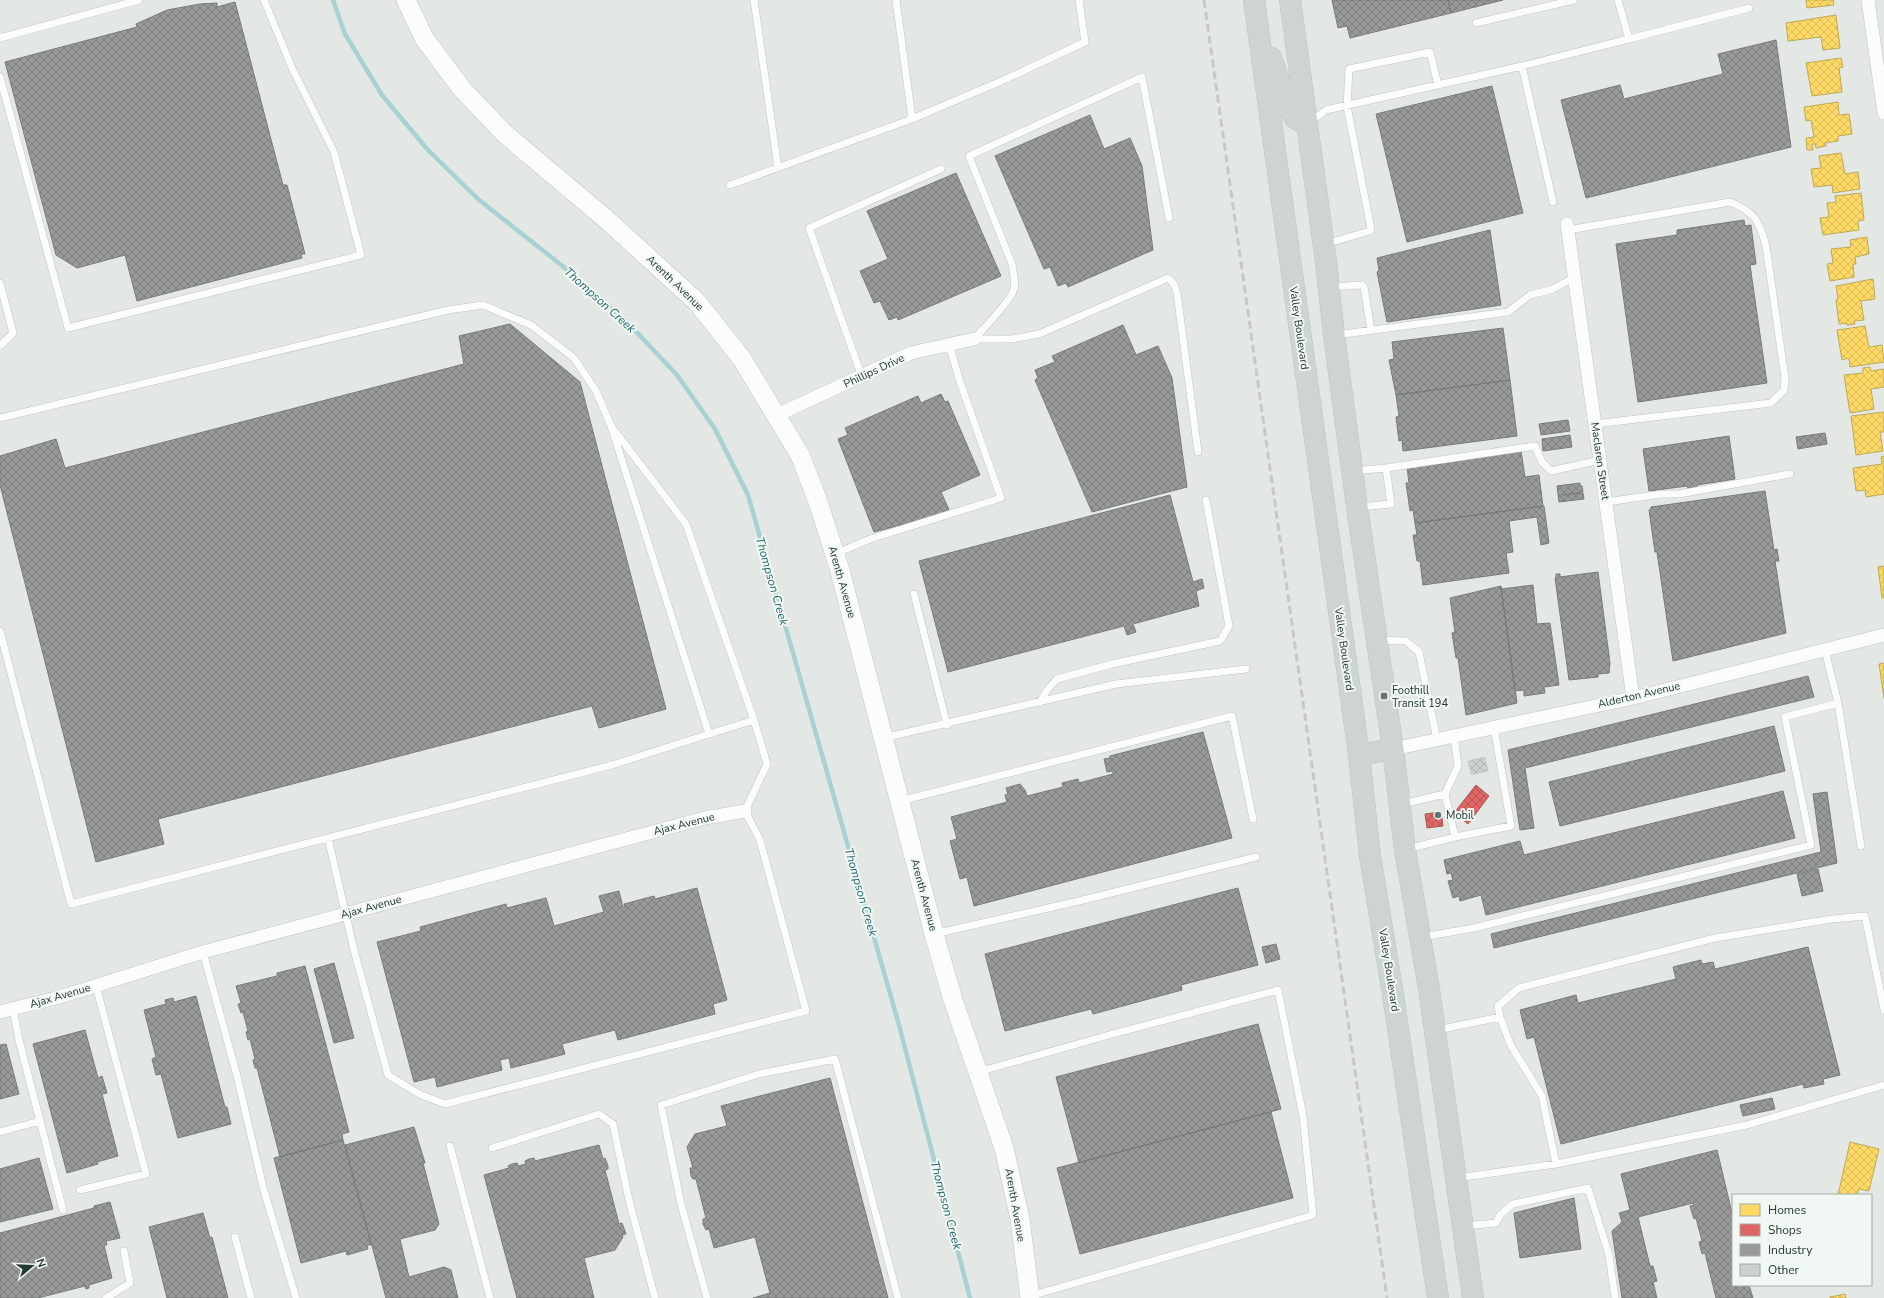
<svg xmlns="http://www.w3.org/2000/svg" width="1884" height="1298" font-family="'Nunito Sans',sans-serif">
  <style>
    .homes { fill: url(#homes-cross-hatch); stroke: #bda956 }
    .shops { fill: url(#shops-cross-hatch); stroke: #a75856 }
    .industry { fill: url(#industry-cross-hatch); stroke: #767c7a }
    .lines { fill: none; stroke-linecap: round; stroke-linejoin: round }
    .stream { stroke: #a7d1d2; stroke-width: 4.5 }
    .building { fill: url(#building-cross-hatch); stroke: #ccd1ce }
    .lane-casing { stroke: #c0c5c2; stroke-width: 8 }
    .street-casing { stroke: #c0c5c2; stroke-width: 14 }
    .secondary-casing { stroke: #bfc5c2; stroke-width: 20 }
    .primary-casing { stroke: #bcc4c1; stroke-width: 22 }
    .lane { stroke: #fbfcfb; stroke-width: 7 }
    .street { stroke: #fbfcfb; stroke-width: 13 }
    .secondary { stroke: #fbfcfb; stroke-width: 19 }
    .primary { stroke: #ced4d1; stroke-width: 21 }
    .rail { stroke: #c6c9c8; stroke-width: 3; stroke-dasharray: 8 4; stroke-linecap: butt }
    .poi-dot { fill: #667670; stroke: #f1f7f3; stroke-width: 1.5 }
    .labels { text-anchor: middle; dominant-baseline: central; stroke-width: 4; stroke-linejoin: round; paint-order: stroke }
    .street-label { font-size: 11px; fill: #233931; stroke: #f1f7f3 }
    .poi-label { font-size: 11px; fill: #233931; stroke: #f1f7f3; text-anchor: start }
    .water-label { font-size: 12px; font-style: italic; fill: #23696f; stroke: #f1f7f3 }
  </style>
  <defs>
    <pattern id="homes-cross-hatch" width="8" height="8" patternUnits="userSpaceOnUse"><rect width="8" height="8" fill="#ffd966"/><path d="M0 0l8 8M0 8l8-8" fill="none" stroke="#dabb59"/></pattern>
    <pattern id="shops-cross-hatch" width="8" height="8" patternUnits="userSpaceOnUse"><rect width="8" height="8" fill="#e06666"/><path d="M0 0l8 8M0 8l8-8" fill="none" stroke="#b55555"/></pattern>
    <pattern id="industry-cross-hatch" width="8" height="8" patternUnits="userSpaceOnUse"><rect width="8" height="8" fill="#999"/><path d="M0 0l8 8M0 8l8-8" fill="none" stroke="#7c7e7d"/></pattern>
    <pattern id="building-cross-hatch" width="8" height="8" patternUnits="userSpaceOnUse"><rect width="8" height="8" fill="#ccd0ce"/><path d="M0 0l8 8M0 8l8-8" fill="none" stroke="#afb3b1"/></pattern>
  </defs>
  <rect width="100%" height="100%" fill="#e3e8e5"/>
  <path class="homes" d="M1806,0H1833L1834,5L1807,8Z
    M1836,15L1840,48L1823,50L1821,37L1788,41L1786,23Z
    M1841,58L1843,67L1839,68L1842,92L1812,96L1806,63Z
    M1838,102L1839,115L1849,114L1852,134L1838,136V141L1825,143L1826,146L1816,148L1815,144H1812L1813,150H1807L1806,138L1814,137L1811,120L1806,121L1804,107Z
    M1841,153L1845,174L1858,172L1860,189L1833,193L1832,185L1814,187L1811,169L1821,168L1819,156Z
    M1861,193L1864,220L1858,221L1859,230L1823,235L1820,218L1829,217L1827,203L1836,202L1835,196Z
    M1867,237L1869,254L1855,257L1856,264H1853L1854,277L1830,281L1827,264L1833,263L1831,249L1851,247L1850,240Z
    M1873,279L1875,299L1861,301L1864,320L1854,321L1855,324L1847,325V323L1839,324L1836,300L1838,299L1836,286Z
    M1865,326L1869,347L1882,345L1884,362L1850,367L1849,358L1842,360L1837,330Z
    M1870,367L1871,371L1884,369V387L1871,389L1874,409L1850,413L1844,375L1863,373V368Z
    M1884,412V432H1880L1883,451L1856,455L1851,416Z
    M1884,456V494L1866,497L1865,490L1856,491L1853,468L1882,464L1881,457Z
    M1884,566V598H1882L1878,567Z
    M1884,663V698L1879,664Z
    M1850,1142L1879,1149L1869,1191L1859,1189L1857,1195H1838Z
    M1845,1294L1846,1298H1830V1297Z"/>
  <path class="shops" d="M1476,785L1489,796L1468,824L1454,813Z
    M1441,812L1443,826L1427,828L1425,814Z"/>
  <path class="industry" d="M1332,0H1448L1451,13L1350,38L1347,26L1338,28Z
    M1448,0H1503L1451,13Z
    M235,2L283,185H287L305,254H301L302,258L137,301L125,255L77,268L56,255L5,62L137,27L136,24L167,10L200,4L217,3V7Z
    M1776,40L1791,147L1586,198L1561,100L1620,85L1624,99L1723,74L1718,54Z
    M1492,86L1523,213L1407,242L1376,114Z
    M1090,115L1104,149L1130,138L1142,166L1153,250L1068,287L1066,283L1058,286L1050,267L1044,269L995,156Z
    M956,173L1001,276L898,320L897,317L889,320L880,301L874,303L860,271L888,259L867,211Z
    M1744,220L1745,226L1751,225L1756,264L1750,265L1767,383L1638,402L1616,244L1677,235V230Z
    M1490,230L1501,305L1387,322L1377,272L1379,271L1377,258Z
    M510,324L580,382L666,709L599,728L592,706L158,819L164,844L96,862L0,485V456L56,439L65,468L464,364L459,336Z
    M1123,325L1136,355L1158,346L1172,378L1187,487L1092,512L1035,380L1038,378L1035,370L1055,362L1052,356Z
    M1503,328L1510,380L1396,395L1389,360L1394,359L1392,342Z
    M1510,380L1517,436L1403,451L1402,440L1399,441L1396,417L1399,416L1396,395Z
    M941,394L945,402L948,401L980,475L941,492L950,512L874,532L838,439L848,435L845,428L918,396L921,403Z
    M1568,420L1570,431L1541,435L1539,424Z
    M1825,433L1827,444L1798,449L1796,437Z
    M1570,435L1572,447L1543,451L1542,439Z
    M1729,436L1735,479L1697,485L1698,487L1688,489L1687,486L1649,491L1643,449Z
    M1521,451L1525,477L1539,475L1543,506L1415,523L1413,510L1410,511L1406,483H1409L1407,467Z
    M1580,483V486H1582L1583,492L1563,495L1583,493L1584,499L1559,502L1557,486Z
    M1765,491L1774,550L1777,549L1779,561H1775L1786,633L1673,661L1657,552H1655L1649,510L1651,509V507Z
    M1170,495L1193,582L1202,579L1204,588L1196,591L1199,606L1133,624L1136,632L1127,635L1124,626L948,672L919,561Z
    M1544,506L1549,543L1541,545L1537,517L1509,521L1513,552L1506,553L1509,573L1423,585L1420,561H1417L1413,535H1417L1415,523Z
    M1598,572L1610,663L1609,673L1598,674V677L1569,680L1555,578H1556V574H1560V577Z
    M1533,585L1537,624L1550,623L1559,685L1544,687L1545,693L1524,696V690L1515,691L1501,589Z
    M1501,586L1517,703L1466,715L1458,658H1456L1452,633L1455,632L1450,598Z
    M1808,676L1814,697L1525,768L1534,828L1520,830L1508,750Z
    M1774,726L1785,771L1560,826L1549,782Z
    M1203,732L1232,838L974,906L967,877L960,879L950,841L957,839L951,817L1007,802L1005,795L1008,794L1006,788L1020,784L1025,790L1027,796L1063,787L1062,783L1078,779L1079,783L1113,774V771L1107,772L1104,759L1110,758V756Z
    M1783,791L1795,838L1486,915L1481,895L1460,901L1459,896L1453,898L1448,881L1453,880L1451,873L1447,874L1444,860L1520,841L1524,855Z
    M1827,792L1837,863L1494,948L1491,934L1821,852L1813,794Z
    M1818,869L1823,891L1802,896L1797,874Z
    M697,888L727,1000L713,1004L715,1014L618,1040L615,1030L562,1044L565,1054L511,1068L509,1058L500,1060L502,1070L437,1087L435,1077L414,1082L377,942L421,931L420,927L506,904L507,908L546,898L554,926L604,912L599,896L619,891L623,907H625L624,904L654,896L655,899Z
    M1238,888L1258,965L1181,985L1182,990L1093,1014L1091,1009L1005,1031L985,954Z
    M1276,944L1280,959L1266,963L1262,947Z
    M1808,947L1840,1075L1823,1079L1824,1084L1804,1088L1803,1084L1561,1144L1534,1037L1527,1039L1520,1010L1576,995L1578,1003L1676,979L1673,967L1701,960L1702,964L1713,962L1715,969Z
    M334,963L354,1038L334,1043L314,969Z
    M305,966L349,1132L342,1134L343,1140L280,1157L257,1068H255L253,1060L255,1059L250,1039L248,1040L246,1032L248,1031L243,1012L241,1013L238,1004L241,1003L236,986L277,976V973Z
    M196,996L225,1107H227L231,1124L178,1138L161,1074L156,1075L152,1059L156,1057L144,1010L166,1004L165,1000L173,998L174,1002Z
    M1258,1024L1281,1109L1079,1163L1056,1077Z
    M85,1030L98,1078L102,1076L107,1093L102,1094L118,1156L97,1162L98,1164L67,1173L33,1044Z
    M6,1044L19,1094L0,1099V1045Z
    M830,1078L888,1298H753L770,1293L755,1237L714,1248L709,1229L706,1230L703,1224V1219L706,1218L696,1179H693L691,1176L690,1168H693L687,1147L695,1134L727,1126L721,1106Z
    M1772,1098L1775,1109L1743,1116L1740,1105Z
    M1271,1112L1293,1198L1080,1254L1057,1168Z
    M414,1127L425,1163H423L439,1224L435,1230L400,1239L409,1277L444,1267L451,1270L458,1298H386L345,1145Z
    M343,1140L371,1245H367L368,1249L347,1255L346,1251L301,1263L274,1158Z
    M599,1145L603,1159L605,1158L608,1166V1169L605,1170L619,1224L622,1223L626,1234L622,1235L623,1237L615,1250L584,1258L594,1298H517L484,1175L509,1168L508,1166L512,1164L517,1163L518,1166L526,1164L525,1161L529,1159L534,1158L535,1161Z
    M1717,1150L1733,1217V1285H1749L1753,1298H1716L1705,1253L1702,1254L1699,1242L1702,1241L1696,1218L1694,1219L1690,1206L1694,1205L1693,1203L1638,1217L1650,1266H1653L1657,1281L1653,1282L1657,1298H1622L1612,1231L1622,1222L1619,1213L1630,1210L1621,1174Z
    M39,1158L53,1209L0,1222V1169Z
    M1574,1198L1581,1249L1520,1258L1514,1213Z
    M110,1202L120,1238L106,1241L107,1245H104L112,1278L89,1285V1288L86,1289L85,1286L38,1298H0V1233L94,1208V1206Z
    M203,1213L210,1238L212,1237L228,1298H167L149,1227Z"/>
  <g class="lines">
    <path class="stream" d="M333,0L345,34L382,95L427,149L478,199L565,268L630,325L677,375L715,429L748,495L899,1025L970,1298"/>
  </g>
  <path class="building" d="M1485,757L1488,771L1471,775L1468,761Z"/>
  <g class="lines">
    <defs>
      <path id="lane" d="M754,0L778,168
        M896,0L912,119L1006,79L1085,42L1079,0
        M1476,23L1574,0
        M0,38L139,0
        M1629,39L1749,8
        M0,77L68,328L361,255L334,152L292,68L264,0
        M1309,123L1326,110L1522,66
        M730,185L912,119
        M1553,202L1522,66L1629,39L1618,0
        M1568,230L1730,202C1754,211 1760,222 1766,246L1785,378L1784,390L1771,403L1595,424
        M1325,244L1370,231L1371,229L1347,106L1349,69L1430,52L1438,85
        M0,283L13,333L0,346
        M1331,287L1362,285L1364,287L1371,331
        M1336,335L1508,312L1530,295L1553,289L1575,277
        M974,339C983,329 1011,301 1014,289C1016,282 1013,272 1012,264L969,156L1142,77L1169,218
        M974,339H1012L1039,334L1168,278L1174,284L1177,293L1198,452
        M862,377L809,228L941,169
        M0,418L448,310L483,305L531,325L574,358L596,391L611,426
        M1353,471L1386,468L1535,446L1542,462L1551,471L1600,460
        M1606,502L1662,494H1679L1790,474
        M1359,507L1391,504L1386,468
        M835,554L870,539L1001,498L960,382L949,344
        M914,594L947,725
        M0,631L71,904L612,765L709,734
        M1379,640L1406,641L1419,652L1437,740
        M1040,702L1048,689L1057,679L1112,664L1220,641L1229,626L1206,500
        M1838,703L1861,846
        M883,738L1116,684L1246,669
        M1445,794L1455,837
        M900,801L1232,716L1253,819
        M1402,804L1445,794L1458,766L1454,736
        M328,838L354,950L388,1075L419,1094L445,1104L806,1011L760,840L745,811L767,764L754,720L686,524L611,426L709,734L754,720
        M1407,849L1455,837L1511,826L1494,727
        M934,934L1079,901L1256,857
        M1422,937L1474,928L1811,845L1785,717L1838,703L1825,650
        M203,952L237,1076L263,1187L296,1298
        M13,1009L19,1040L63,1210
        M1500,1017L1498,1006L1519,988L1715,938L1832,919L1865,916L1884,1010
        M1437,1030L1500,1017L1511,1046L1542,1096L1556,1164
        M978,1072L1109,1035L1278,990L1303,1116L1313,1215L1030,1296
        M0,1132L40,1121
        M450,1146L490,1298
        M492,1148L599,1114L613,1124L629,1200L655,1298
        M1457,1178L1556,1164L1747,1125L1884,1085
        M80,1190L146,1174L96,986
        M1464,1226L1496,1223L1500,1215L1513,1204L1588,1188L1609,1255L1615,1298
        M235,1237L251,1298
        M106,1298L130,1283L124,1251
        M707,1298L681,1204L661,1105L759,1074L835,1059L898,1298"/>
      <path id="street" d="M1868,0L1884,113
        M1567,224L1633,698
        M777,415L911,353L974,339
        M1393,749L1633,698L1884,635
        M0,1012L60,997L203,952L705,818L745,811"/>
      <path id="secondary" d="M406,0L424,38L462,89L505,134L606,219L697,302L742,359L800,455L817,499L839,567L934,934L953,1000L1004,1148L1020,1219L1030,1298"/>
      <path id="primary" d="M1254,0L1359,755L1370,856L1393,995L1438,1298
        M1290,0L1326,262L1334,335L1357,507L1393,749L1405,850L1429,989L1473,1298
        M1271,58L1287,103L1295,118L1307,125
        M1359,755L1393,749"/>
    </defs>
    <use href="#lane" class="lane-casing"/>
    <use href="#street" class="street-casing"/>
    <use href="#secondary" class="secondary-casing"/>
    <use href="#primary" class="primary-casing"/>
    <use href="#lane" class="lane"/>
    <use href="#street" class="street"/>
    <use href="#secondary" class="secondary"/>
    <use href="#primary" class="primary"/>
    <path class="rail" d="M1204,0L1387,1298"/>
  </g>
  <g class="poi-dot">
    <rect x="1380" y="692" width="8" height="8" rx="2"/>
    <circle cx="1438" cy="815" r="4"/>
  </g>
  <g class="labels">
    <g class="street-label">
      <text transform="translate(675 283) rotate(44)">Arenth Avenue</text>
      <text transform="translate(1299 328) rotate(82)">Valley Boulevard</text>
      <text transform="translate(874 371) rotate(-25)">Phillips Drive</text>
      <text transform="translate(1600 461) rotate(82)">Maclaren Street</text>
      <text transform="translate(842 582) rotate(74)">Arenth Avenue</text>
      <text transform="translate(1344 649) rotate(82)">Valley Boulevard</text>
      <text transform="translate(1639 695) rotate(-13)">Alderton Avenue</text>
      <text transform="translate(684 824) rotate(-14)">Ajax Avenue</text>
      <text transform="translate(924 895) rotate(75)">Arenth Avenue</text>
      <text transform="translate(371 907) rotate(-15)">Ajax Avenue</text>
      <text transform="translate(1389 970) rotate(81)">Valley Boulevard</text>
      <text transform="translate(60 996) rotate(-16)">Ajax Avenue</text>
      <text transform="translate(1015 1205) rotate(80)">Arenth Avenue</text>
    </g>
    <g class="poi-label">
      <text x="1392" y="690">Foothill<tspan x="1392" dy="13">Transit 194</tspan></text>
      <text x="1446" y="815">Mobil</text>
    </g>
    <g class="water-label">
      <text transform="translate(600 300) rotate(42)">Thompson Creek</text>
      <text transform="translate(772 581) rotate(74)">Thompson Creek</text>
      <text transform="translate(861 892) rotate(74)">Thompson Creek</text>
      <text transform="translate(946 1205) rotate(75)">Thompson Creek</text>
    </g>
  </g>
  <rect x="1732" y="1194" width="140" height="92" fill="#f1f7f3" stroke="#9faba5"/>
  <rect x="1740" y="1204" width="20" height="12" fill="#ffd966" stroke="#9faba5"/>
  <text x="1768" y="1214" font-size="12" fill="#233931">Homes</text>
  <rect x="1740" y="1224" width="20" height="12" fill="#e06666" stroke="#9faba5"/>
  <text x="1768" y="1234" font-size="12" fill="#233931">Shops</text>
  <rect x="1740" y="1244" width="20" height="12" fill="#999999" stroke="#9faba5"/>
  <text x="1768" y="1254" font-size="12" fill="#233931">Industry</text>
  <rect x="1740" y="1264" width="20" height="12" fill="#ccd0ce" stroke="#9faba5"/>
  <text x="1768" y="1274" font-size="12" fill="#233931">Other</text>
  <g transform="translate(32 1266) rotate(71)" stroke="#f1f7f3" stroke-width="3" paint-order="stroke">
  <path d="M0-3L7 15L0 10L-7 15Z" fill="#233931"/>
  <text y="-6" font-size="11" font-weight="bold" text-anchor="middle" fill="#233931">N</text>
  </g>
</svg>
